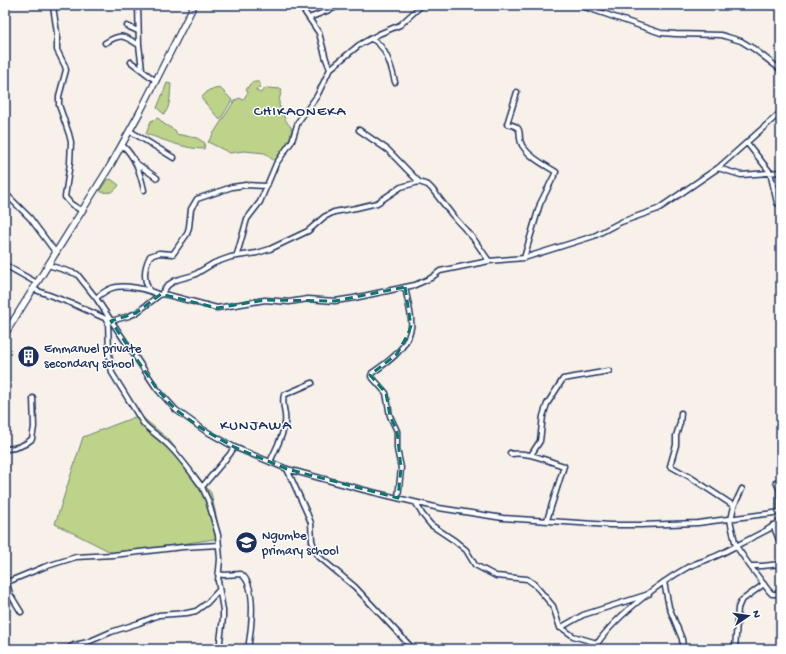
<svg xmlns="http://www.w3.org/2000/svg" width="786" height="654" font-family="'Gochi Hand',sans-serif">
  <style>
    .green { fill: #bdd389; stroke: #6c8174 }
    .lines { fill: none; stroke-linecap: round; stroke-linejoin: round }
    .minor-casing { stroke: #1b2f5e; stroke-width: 7 }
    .secondary-casing { stroke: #1b2f5e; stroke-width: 8 }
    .minor { stroke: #fff; stroke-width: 4 }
    .secondary { stroke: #fff; stroke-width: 5.5 }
    .marked { fill: none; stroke: #0f766e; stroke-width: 3; stroke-dasharray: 8 5; stroke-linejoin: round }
    .labels { text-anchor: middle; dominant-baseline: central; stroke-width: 3; stroke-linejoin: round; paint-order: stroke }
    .poi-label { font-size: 13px; fill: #1b2f5e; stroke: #fff; text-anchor: start }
    .quarter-label { font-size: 15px; letter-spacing: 1px; fill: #1b2f5e; stroke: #fff }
  </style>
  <rect width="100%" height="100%" fill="#f8f1e9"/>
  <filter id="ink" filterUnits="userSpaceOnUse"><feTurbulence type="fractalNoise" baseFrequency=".025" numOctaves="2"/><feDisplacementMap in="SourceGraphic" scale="8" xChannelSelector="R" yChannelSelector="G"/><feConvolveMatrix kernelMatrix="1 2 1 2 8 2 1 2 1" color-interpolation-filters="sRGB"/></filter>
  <g filter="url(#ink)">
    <path class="green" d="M253,82H259L260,83V87L256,89L257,91L260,93L266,88L282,89C281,93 279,99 279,103C279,108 287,124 291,127L292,139L278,159L274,161L265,153L244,151L230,153L208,142L235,100L240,98L243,100L248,92L246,90L250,84Z
      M167,83L171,84C170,93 171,107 164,114L157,108Z
      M220,88L232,100L220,120L201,98L209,90Z
      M158,118L164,124L176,131V134L197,138L205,143L204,149C184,149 165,140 146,134L151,121Z
      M111,179L119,185C114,193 110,193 101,192L100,190L107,180Z
      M140,415L169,440L211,493L221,538L115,554L55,524L83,437Z"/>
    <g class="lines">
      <defs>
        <path id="minor" d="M138,5L139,45L142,69
          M300,5L319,33L326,59L330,69
          M579,5L661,33L676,34L721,35L741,41L754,49L781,70
          M53,6L57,33V50L65,66L66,70L59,96V105L69,134L71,142L70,163L65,197L71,204L82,211
          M309,18L342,5
          M127,26L138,31
          M371,39C385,43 392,69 395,82
          M105,43C121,33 123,35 139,45
          M131,62L156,81
          M517,92L507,124C528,127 514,137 524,148C532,159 545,165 556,172L540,204L524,258
          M359,130L388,150L419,182L428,185L432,189L453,216L473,238L489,261
          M130,131L174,158
          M747,143L770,172L777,203
          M122,145C136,157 140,173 144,190
          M136,163L157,178
          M718,168L741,175L781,172
          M5,193L30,218L56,253
          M236,256L238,251L247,219L260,202L276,164L292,141L298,122L317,96L330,69L359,45L379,34L400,25L422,5
          M5,265L37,283
          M48,265L77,274L96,298L157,389L176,410L204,430L234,447L287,469L364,490L439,508L503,518L610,525H640L698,523L781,512
          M33,289L73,304L111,321L129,316L136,313L161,294L168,295L217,308L265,300L289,302L308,299L335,301L354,298L415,285L431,278L440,271L489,261L524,258L594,236L621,222L658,209L718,168L781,112
          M149,290C143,278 144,268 150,256L159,253L173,254L187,234L189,227L191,209L197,199L232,187L246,185L266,186
          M161,294L168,285L176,280L194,275L214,263L231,257L257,253L270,249L308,231L324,217L334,212L356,208L377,203L401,187L419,182
          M96,298C101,294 106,290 112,288C123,284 149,289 159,295
          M108,320L109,354L112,373L143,423C150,431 159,436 167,444C180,456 191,472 202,487
          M681,413L680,423L676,436V445L670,466L690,477L734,506L731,520
          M5,449C15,449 24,446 32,439L34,427L33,398
          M510,453L511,454C529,451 547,461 564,466L547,520
          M531,455L540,441L543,416L547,404L563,379L609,371
          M270,462C275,450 283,437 285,423C287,414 281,404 284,395L312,383
          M287,469L307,513L311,523L312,541L318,556L355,587L413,649
          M776,482L780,490V513
          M398,498L401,468L397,449V431L390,416L386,393L371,376L372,373C388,362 407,349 411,328C413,318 407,299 405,287
          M416,503L422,514L431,525L455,541L466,550L475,565L496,576L527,579L534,584L553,606L560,628L583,615L649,594
          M734,506L742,489
          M781,521L767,530L736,546L750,566H762L781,564
          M773,525L779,540
          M750,566L769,591L772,594H781
          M218,574L224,575L241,574C258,586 251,631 248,649
          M664,582L669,607L682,639L683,649
          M5,583L44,567L76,557L113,555L183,547L219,545
          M7,583L10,594L21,612
          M562,628L573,636L597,643
          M67,649L74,645L88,642L111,632L139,623L159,615L187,613L196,611L207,603L219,590
          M219,649L223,618V610L218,581L220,559L218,535L208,500L202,487L230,454L234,447
          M594,649C610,620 659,583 688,567C696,563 704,561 711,558C720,555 728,550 736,546L730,520
          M735,649L738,608L741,601L764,584"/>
        <path id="secondary" d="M5,334L110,166L140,112L194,5"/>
      </defs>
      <use href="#minor" class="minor-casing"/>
      <use href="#secondary" class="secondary-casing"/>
      <use href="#minor" class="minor"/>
      <use href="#secondary" class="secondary"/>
    </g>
  </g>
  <path class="marked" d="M405,287L411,326L408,334L397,354L370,375L386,393L390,416L397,431L401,468L398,498L287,469L234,447L204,430L176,410L157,389L111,321L136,313L161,294L217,308L265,300L335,301Z"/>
  <defs>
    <symbol id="building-disc" viewBox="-11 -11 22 22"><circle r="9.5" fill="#1b2f5e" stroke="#fff"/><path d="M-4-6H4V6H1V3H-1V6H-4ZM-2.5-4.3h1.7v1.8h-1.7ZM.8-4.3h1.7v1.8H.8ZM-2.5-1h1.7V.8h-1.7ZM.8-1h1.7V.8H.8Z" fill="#fff"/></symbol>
    <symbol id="school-disc" viewBox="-11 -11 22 22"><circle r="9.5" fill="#1b2f5e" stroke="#fff"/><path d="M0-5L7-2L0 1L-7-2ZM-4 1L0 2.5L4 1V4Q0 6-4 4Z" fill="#fff"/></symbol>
  </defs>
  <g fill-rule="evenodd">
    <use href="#building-disc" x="16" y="344" width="25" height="25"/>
    <use href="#school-disc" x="234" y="530" width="25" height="25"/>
  </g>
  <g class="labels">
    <g class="poi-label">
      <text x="44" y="349">Emmanuel private<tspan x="44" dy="15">secondary school</tspan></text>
      <text x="262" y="536">Ngumbe<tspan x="262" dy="15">primary school</tspan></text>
    </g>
    <g class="quarter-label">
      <text x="300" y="112">CHIKAONEKA</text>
      <text x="256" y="426">KUNJAWA</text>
    </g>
  </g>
  <rect width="786" height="654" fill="none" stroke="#fff" stroke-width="20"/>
  <rect x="10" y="10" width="766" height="634" fill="none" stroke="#1b2f5e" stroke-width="1.5" filter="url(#ink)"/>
  <g transform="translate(748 616) rotate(77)" stroke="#ffffff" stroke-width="3" paint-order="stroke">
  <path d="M0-3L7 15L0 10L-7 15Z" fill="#1b2f5e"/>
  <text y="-6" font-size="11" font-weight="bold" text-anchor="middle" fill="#1b2f5e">N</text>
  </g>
</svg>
